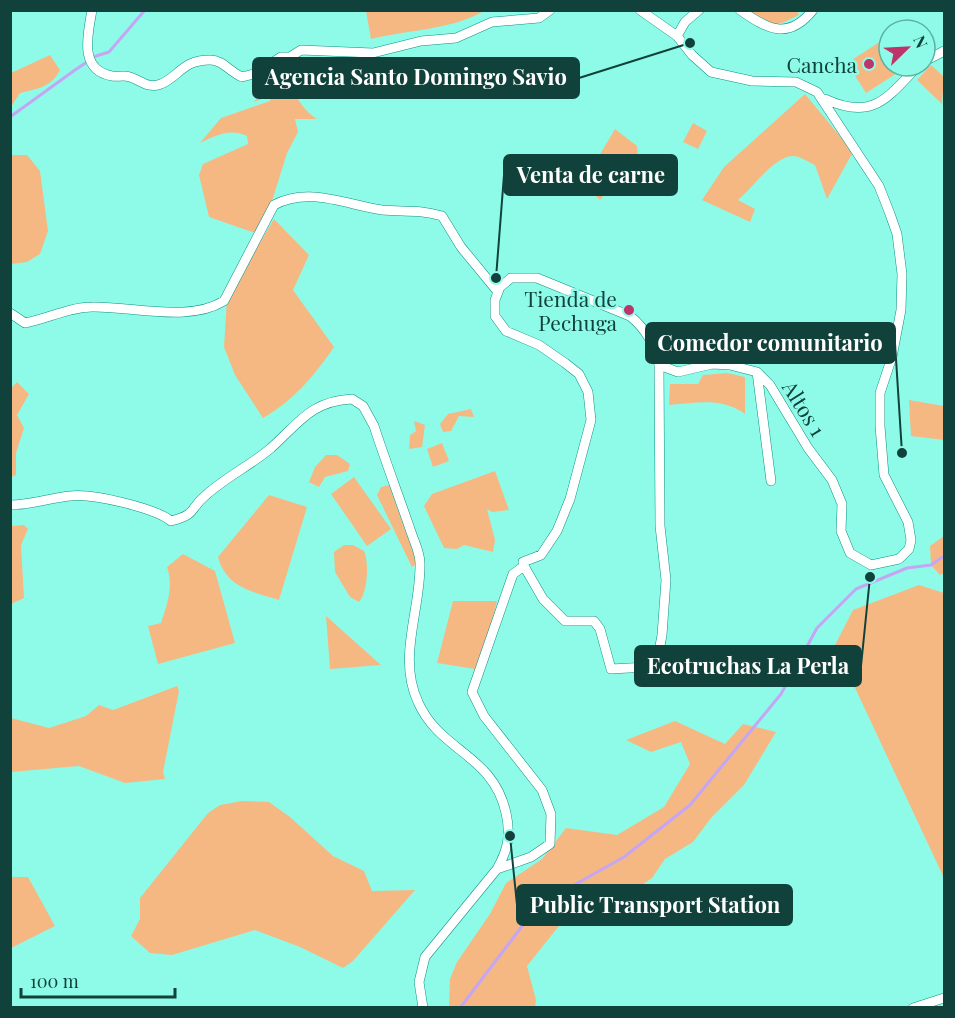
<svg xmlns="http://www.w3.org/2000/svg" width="955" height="1018" viewBox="0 0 955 1018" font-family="'Playfair Display',serif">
  <rect width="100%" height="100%" fill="#8efbe9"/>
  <path fill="#f5b883" d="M366,11V10L484,11C452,30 406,30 371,39Z
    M747,11H797L799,15C769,29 776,28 747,11Z
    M889,36V66H908L866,93L847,63Z
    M50,55L60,70C52,87 37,89 20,93L11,107V73Z
    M931,65L944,77L942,104L917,80Z
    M280,79C298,92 298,107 317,119H295L298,132L287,153L272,201L255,233L209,217L199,175L203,164L248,144L247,136C231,128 216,135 200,143L221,118L270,101L271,96L253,102Z
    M805,94L853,152L827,199L815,165C808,162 800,156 793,156C773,157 753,188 738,200L755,209L750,222L702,200L724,167Z
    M693,123L707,131L698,149L683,142Z
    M615,129L637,146L638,157L629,180L607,191L600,200L583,183Z
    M11,155H27L40,171L48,231L40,254L27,262L11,264Z
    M274,219L309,255L293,290L334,347C315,375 293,401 263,418L235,375L224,347L227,298Z
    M727,373L745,377V414C722,397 697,403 669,405L670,384H698L703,375Z
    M17,382L29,394L17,415L24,428L16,453V475L11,477V388Z
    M909,400L944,406V440L911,436Z
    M471,409L474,417L459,416L451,431L443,432L440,424L448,414Z
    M414,421L425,425L422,447L409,449L410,435L416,431Z
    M442,443L449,461L433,467L427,449Z
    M326,455H337L350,464L348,471L325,477L319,487L309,482L315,467Z
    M495,471L509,510L492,512L487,509L495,540L493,552L464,545L457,549L444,548L424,506L432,494Z
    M354,477L391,529L367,546L331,494Z
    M389,485L417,563L412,567L377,495L381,487Z
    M269,495L307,507L279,600C252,592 226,587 218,557Z
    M24,525L28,529L21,545L24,598L11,604V526Z
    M944,536V573L940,575L931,565L930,546Z
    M344,545H353L364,551C369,562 368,592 359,602L350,597L335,572L334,552Z
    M183,554L215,571L235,643L158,664L148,626L161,623C167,604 174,587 167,567Z
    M919,585L944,593V878L835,645L853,610Z
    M453,601H497L487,641L475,669L437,663Z
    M326,616L381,665L330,669Z
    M177,686L179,691L163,772L165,779L125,783L79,766L11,772V718L49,728L86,716L99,705L113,710Z
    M675,721L725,744L743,724L776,732L744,785L711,818L693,842L665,859L652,878L613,905L584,906L566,917L527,966L536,1000L535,1007L449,1008L450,979L457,962L490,914L506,883L542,859L566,828L617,835L664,807L690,764L681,742L651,752L626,740Z
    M242,801L269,802L290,817L333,856L364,871L372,891L415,890L353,961L343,968L300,947L255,930L172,955L150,953L131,936L140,919V898L208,813L220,805Z
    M11,877H28L55,926L11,948Z"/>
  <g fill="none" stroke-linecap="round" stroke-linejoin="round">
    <path stroke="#c4a6f4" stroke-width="3" d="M10,117L75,70L96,56L109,52L145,10
      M460,1008L526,921L558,894L624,857L690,805L781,694L817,628L856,589L907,568L931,565L944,556"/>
    <g stroke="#0c9283" stroke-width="10">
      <path id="street" d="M92,10C88,34 78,70 112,76C118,77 124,75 130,77C142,81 148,89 161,84C180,76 182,60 210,60C223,60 230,72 242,77L257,73L281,57H290L301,50L373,53L421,41L456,38L492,22L539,18L550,10
        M640,10L677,36
        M740,10C767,29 788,41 813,10
        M925,61L944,51
        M825,99C873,121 887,98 918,66
        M10,313L25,323C47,319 69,307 92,307C132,306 188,323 224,301L274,205C309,186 347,205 382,210C405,212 417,209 442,216L461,247L498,292
        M757,372L771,481
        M10,505C31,505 50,498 70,496C92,493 155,508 171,521C198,514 188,510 206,495C226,477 251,465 271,448C299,423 311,401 352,399L363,406L374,426C385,460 398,494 410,529C413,539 420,552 420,563C421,610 397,657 418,702C440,752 493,754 506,813C511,835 508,850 497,869L425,957L419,982L423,1008
        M524,566L543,599L565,621H594L600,629L611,669L647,667L657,662L662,635L666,580L660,526L659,365
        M497,869L531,857L550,844L551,814L542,790L484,716L472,692L513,574L524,566L523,562L541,555L557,531L570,499L591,420L588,392L579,374L565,363L539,345L506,331L495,316V300L500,287L511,278H537L630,316C645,328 656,346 659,365L678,372L712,364L730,365L757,372L770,385L808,448L832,480L842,504L841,531L850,553L871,565L899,559L909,549L911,540L908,522L884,475L880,426V393L892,357L901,310L902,274L897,234L890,214L879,186L817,92L796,82L752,81L711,72L692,55L677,36L685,22L699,10
        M913,1008L944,998"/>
    </g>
    <use href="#street" stroke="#fff" stroke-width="9"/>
  </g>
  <g fill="#be3369" stroke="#8efbe9" stroke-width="2">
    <circle cx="869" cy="64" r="6"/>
    <circle cx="629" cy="310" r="6"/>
  </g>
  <g text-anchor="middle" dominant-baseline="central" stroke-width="5" stroke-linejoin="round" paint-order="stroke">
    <g font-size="21" fill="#11413b" stroke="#8efbe9" text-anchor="end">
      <text x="857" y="64">Cancha</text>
      <text x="617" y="298">Tienda de<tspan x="617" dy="24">Pechuga</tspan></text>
    </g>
    <g font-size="21" fill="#11413b" stroke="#8efbe9">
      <text transform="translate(805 408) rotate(58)">Altos 1</text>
    </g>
  </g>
  <path fill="none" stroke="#11413b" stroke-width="2" d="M690 43L579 78M496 278L504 175M902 453L895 343M870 577L861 666M510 836L517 905"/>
  <g fill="#11413b" stroke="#8efbe9" stroke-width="2">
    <circle cx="690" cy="43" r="6"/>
    <circle cx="496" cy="278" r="6"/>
    <circle cx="902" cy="453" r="6"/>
    <circle cx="870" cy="577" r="6"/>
    <circle cx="510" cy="836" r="6"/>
  </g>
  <g fill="#11413b" stroke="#11413b" stroke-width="2">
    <rect x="253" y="58" width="326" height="40" rx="6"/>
    <rect x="504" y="155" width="173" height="40" rx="6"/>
    <rect x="646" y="323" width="249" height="40" rx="6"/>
    <rect x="635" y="646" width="226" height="40" rx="6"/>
    <rect x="517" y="885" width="275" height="40" rx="6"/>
  </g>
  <g font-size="22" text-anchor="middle" font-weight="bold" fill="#fff">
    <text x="416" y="85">Agencia Santo Domingo Savio</text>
    <text x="591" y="183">Venta de carne</text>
    <text x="770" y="351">Comedor comunitario</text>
    <text x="748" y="674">Ecotruchas La Perla</text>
    <text x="655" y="913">Public Transport Station</text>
  </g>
  <rect width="955" height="1018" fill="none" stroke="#11413b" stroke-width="24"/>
  <g transform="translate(907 48) rotate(66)"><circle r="28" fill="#8efbe9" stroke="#5cb1a3" stroke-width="1.5"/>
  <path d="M0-4.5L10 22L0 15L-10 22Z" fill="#be3369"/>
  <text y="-9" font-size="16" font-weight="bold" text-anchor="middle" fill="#11413b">N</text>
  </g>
  <path d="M21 988v9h154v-9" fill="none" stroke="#11413b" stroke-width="3"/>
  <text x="30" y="988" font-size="18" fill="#11413b" stroke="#8efbe9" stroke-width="4.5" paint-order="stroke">100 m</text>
</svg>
